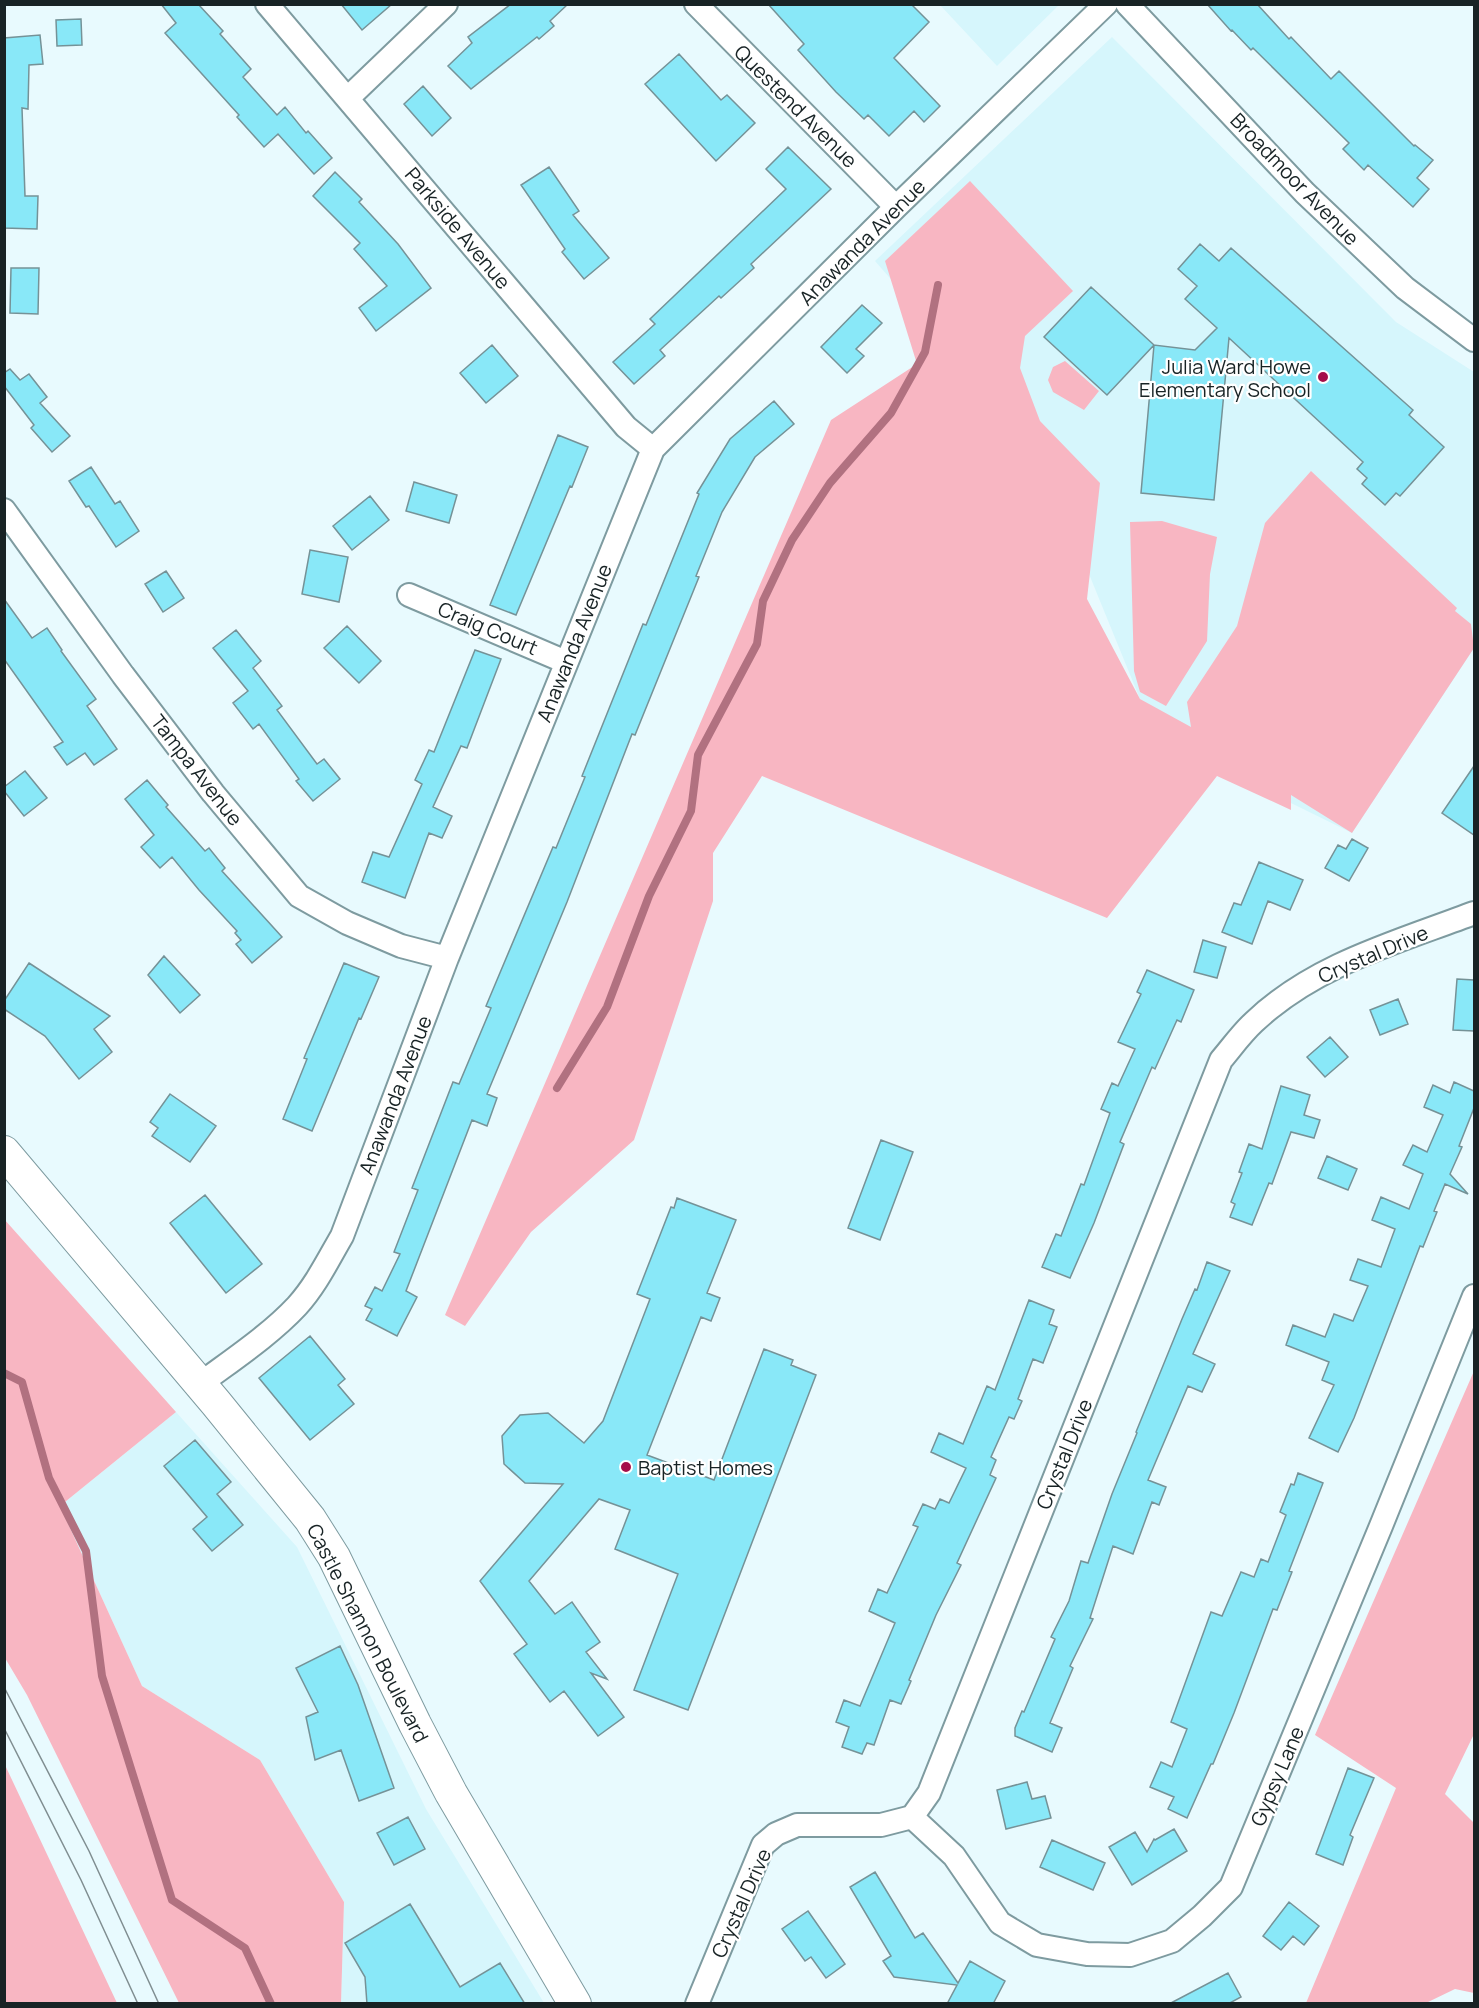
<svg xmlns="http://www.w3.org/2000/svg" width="1479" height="2008" viewBox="0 0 1479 2008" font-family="Manrope,sans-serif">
  <rect width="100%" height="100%" fill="#e8fafe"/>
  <path fill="#d6f6fc" d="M940,5H1059L997,66Z
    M1112,37L1396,322L1474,372V648L1352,833L1248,782L1140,699L1060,503L971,371L875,261Z
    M176,1412L297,1547L426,1809L544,2003H341L344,1902L260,1760L142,1686L60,1506Z"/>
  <path fill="#f8b6c2" d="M970,181L1073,291L1025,336L1020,368L1040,421L1100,483L1087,599L1140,699L1191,727L1187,702L1237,626L1265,523L1311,471L1457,608L1455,611L1471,624L1474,648L1352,833L1291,795V810L1217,776L1107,918L762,776L713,853V901L634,1140L531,1232L465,1326L445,1315L831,420L917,364L885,261Z
    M1065,361L1099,391L1084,410L1053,392L1048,380L1053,367Z
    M1162,521L1217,537L1210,574L1207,641L1166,706L1140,692L1134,671L1130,522Z
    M4,1219L176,1412L60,1506L142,1686L260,1760L344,1902L341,2003H179L27,1695L5,1658Z
    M1474,1371V1734L1445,1794L1474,1823V1993L1455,1989L1426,2003H1306L1396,1788L1315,1735Z
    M5,1765L117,2003H5Z"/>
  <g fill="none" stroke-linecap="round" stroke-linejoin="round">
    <path stroke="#b17180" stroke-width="8" d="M557,1088L607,1007L649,896L691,811L698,755L757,644L763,601L792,540L830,483L891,413L925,352L938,285
      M4,1373L22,1382L49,1478L86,1551L102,1676L172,1900L245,1948L271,2004"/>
  </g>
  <path fill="#89e8f8" stroke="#759297" stroke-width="1.5" d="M161,4H198L223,31L220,34L251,69L243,77L277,115L285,107L306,133L308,131L332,158L314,174L278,134L264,147L237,117L239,115L165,33L176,23Z
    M341,4H392L362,30Z
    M511,4H568L550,21L554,26L539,39L537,37L471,89L448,66L472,43L468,37Z
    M768,4H911L929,22L894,58L940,106L924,122L914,111L889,136L868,115L864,119L836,92L798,50L804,44Z
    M1207,4H1257L1289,39L1291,37L1331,79L1339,71L1414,146L1415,145L1433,160L1417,178L1429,189L1413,207L1368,165L1364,170L1343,149L1349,143L1253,48L1251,50L1232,30L1231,31Z
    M81,19L82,45L57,46L56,20Z
    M40,35L43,64L29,65L28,109L22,108L25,196H38L37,229L4,228V38Z
    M679,54L721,100L727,95L755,123L716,161L645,84Z
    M423,86L451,118L432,136L404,104Z
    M788,147L831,189L751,264L754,268L721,298L719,296L660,350L665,356L634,384L613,362L655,324L650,319L786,189L766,169Z
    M549,167L579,211L573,215L609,258L584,279L562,252L565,249L521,185Z
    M335,172L362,199L359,202L398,244L431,288L376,331L359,308L387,286L354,249L360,243L313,196Z
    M1200,244L1219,261L1231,248L1413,410L1409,415L1444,447L1400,496L1396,493L1385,505L1362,484L1367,478L1357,469L1363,462L1229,338L1214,500L1141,493L1154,345L1195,350L1217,328L1185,299L1197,286L1178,269Z
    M11,268H39L38,314L10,313Z
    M1091,287L1154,345L1107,395L1044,337Z
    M862,305L882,323L856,349L864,356L847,373L821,347Z
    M492,345L518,376L486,403L460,373Z
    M10,369L20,380L29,374L47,397L40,403L70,436L52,452L31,428L34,425L4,386V373Z
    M774,401L794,424L755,457L722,512L696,576L699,577L635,735L632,734L567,902L487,1094L497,1098L487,1126L472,1120L406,1291L417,1297L397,1336L366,1320L372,1309L365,1306L375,1287L382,1291L400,1254L394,1252L418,1190L412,1188L453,1082L459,1084L491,1008L486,1006L553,847L556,848L585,777L582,776L643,624L646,625L699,494L697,493L730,439Z
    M558,435L588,447L572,487L570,486L516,615L490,605Z
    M91,467L115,504L120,501L139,531L116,547L89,506L86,507L69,481Z
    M414,482L457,495L449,523L406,511Z
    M370,496L389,520L352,550L333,526Z
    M310,550L348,557L339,602L302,594Z
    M166,571L184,598L163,612L145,584Z
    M4,599L32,638L47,628L62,650L61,651L96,699L87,706L117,749L94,765L85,753L67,765L54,747L63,742L4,659Z
    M347,626L381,661L359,683L324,648Z
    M236,630L261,661L253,668L282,706L277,710L317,764L324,759L340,779L313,801L296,781L299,779L259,724L253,729L233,703L248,691L213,648Z
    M475,650L501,659L467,748L461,746L433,807L452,816L442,838L429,833L405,898L362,882L373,852L389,857L422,784L415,780L429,750L434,752Z
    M1474,766V835L1442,813Z
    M25,771L47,798L24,816L4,791V787Z
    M147,780L168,805L166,807L205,851L209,848L225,868L222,871L282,937L252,963L236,944L241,940L235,933L237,931L199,890L172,857L160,868L141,847L154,835L125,799Z
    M1352,839L1368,848L1349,881L1325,868L1338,845L1346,849Z
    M1259,862L1303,880L1290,910L1268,901L1252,944L1222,932L1234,903L1241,905Z
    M1203,940L1226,947L1217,978L1194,972Z
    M164,956L200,995L180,1013L148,975Z
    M29,963L110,1016L94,1029L112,1052L79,1079L45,1036L4,1009V1001Z
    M344,963L379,977L361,1019L359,1018L312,1131L283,1119L307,1059L304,1058Z
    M1147,970L1194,990L1181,1022L1177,1020L1155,1069L1152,1067L1120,1142L1124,1144L1094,1223L1070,1278L1042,1267L1056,1234L1061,1236L1081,1184L1084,1185L1110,1113L1101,1109L1112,1083L1118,1086L1135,1049L1118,1042L1141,994L1137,992Z
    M1457,979L1474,980V1031L1453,1030Z
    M1398,999L1408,1024L1380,1035L1370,1010Z
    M1330,1037L1348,1057L1325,1077L1307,1057Z
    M1454,1082L1474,1091V1108L1459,1146L1462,1147L1450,1174L1468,1194L1445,1184L1434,1211L1437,1212L1423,1247L1420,1246L1354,1418L1338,1452L1309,1438L1334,1385L1322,1380L1329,1362L1286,1345L1293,1325L1325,1337L1334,1314L1353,1321L1368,1286L1350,1280L1358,1259L1381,1267L1395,1229L1372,1220L1381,1197L1409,1209L1423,1174L1403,1165L1413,1145L1427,1152L1443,1115L1424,1107L1433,1085L1450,1093Z
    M1281,1086L1310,1095L1304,1115L1320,1120L1314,1138L1291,1132L1272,1184L1269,1183L1252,1225L1230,1217L1235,1204L1231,1202L1242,1173L1239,1172L1249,1144L1262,1149Z
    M170,1094L216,1126L190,1162L152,1136L158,1128L150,1122Z
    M881,1140L913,1152L880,1240L848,1228Z
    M1327,1156L1357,1169L1348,1190L1318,1178Z
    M205,1195L262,1264L226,1293L170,1223Z
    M677,1198L736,1220L707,1293L720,1298L711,1321L701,1317L647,1455L714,1480L764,1349L793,1360L791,1365L816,1375L688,1710L634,1690L678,1574L615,1549L630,1510L599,1499L529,1581L555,1614L572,1602L600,1642L586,1652L607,1679L591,1673L624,1717L598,1736L564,1691L550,1702L514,1654L527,1644L480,1581L563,1484L525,1483L504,1464L502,1436L520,1415L548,1413L584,1443L603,1421L650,1299L637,1294L671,1207L674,1208Z
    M1207,1262L1230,1271L1193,1354L1215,1364L1202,1392L1188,1386L1156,1461L1148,1480L1166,1487L1159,1505L1152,1502L1133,1554L1113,1546L1090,1618L1093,1619L1070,1666L1073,1668L1050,1723L1062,1728L1052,1752L1015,1736V1728L1022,1711L1024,1712L1055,1639L1051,1637L1069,1601L1081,1561L1088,1563L1112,1494L1137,1433L1136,1432L1182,1319L1195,1289L1197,1290Z
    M1029,1300L1054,1310L1049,1324L1057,1327L1043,1363L1033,1359L1018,1399L1022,1401L1014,1419L1009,1417L991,1457L996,1460L990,1475L996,1478L957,1563L961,1565L936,1615L909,1680L911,1681L901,1704L890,1700L874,1745L867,1743L862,1754L842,1747L849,1727L836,1722L844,1700L860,1706L895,1623L869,1611L878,1589L887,1593L918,1527L913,1525L923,1504L935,1509L940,1499L949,1503L966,1468L931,1452L939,1433L963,1444L987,1386L995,1390Z
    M310,1336L345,1379L338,1385L354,1404L310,1440L259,1378Z
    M195,1440L231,1482L217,1494L243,1525L212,1551L193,1529L207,1517L164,1466Z
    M1298,1473L1323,1483L1289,1571L1292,1572L1277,1610L1273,1609L1234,1713L1213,1764H1211L1187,1818L1168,1809L1174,1797L1150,1787L1161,1762L1172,1767L1187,1729L1171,1722L1211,1612L1222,1616L1241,1572L1254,1577L1261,1559L1268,1562L1286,1515L1280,1512L1291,1484L1294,1485Z
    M340,1646L358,1685L394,1788L359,1801L341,1750L315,1760L306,1717L318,1712L296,1668Z
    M1348,1768L1374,1778L1350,1835L1353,1837L1343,1865L1316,1854Z
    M1027,1782L1032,1799L1045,1796L1051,1818L1006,1829L997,1790Z
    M408,1817L425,1849L394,1865L377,1833Z
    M1174,1829L1187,1851L1132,1885L1109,1847L1135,1832L1147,1852L1154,1839L1155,1840Z
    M1052,1840L1105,1863L1093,1890L1040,1867Z
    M875,1872L915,1938L923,1933L958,1983L970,1961L1005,1981L993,2004H947L957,1985L894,1977L883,1961L891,1956L850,1887Z
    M1289,1902L1319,1926L1304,1945L1293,1936L1281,1950L1263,1936Z
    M410,1904L460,1987L500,1963L525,2004H367L365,1977L345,1943Z
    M808,1911L845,1964L826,1978L811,1957L805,1961L782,1929Z
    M1228,1973L1241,1997L1228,2004H1169Z"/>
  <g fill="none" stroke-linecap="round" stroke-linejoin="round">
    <g stroke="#7e9ba0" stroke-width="26">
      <path id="street" d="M267,4L626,427L653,449
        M696,4L896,207
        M1127,4L1305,193L1405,288L1474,340
        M348,98L446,4
        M4,510L123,675L213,793L299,896L347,923L401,946L447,958
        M409,595L566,662
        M200,1384C232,1360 270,1335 297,1306C316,1285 328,1260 342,1236L447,958L653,449L896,207L1106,4
        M912,1817L954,1856L1000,1923L1037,1945L1087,1954L1130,1955L1172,1941L1202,1916L1231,1887L1381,1526L1474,1296
        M697,2004L763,1845L776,1834L797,1825H881L912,1817L929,1793L1221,1060C1232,1047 1242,1033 1254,1022C1315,964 1398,942 1474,913"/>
    </g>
    <g stroke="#7e9ba0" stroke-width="34">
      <path id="secondary" d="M4,1152L216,1403L310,1519L334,1557L415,1724L451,1793L575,2004"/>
    </g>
    <use href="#street" stroke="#fff" stroke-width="22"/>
    <use href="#secondary" stroke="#fff" stroke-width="32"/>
    <path stroke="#808e91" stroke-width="1.5" d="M4,1687L89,1851L159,2004
      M4,1728L81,1880L138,2004"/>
  </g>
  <g fill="#a50e49" stroke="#fff" stroke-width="2">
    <circle cx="1323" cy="377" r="6"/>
    <circle cx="626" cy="1467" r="6"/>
  </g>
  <g text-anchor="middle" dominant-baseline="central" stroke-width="4.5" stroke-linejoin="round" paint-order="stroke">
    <g font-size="20" fill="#182325" stroke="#fff">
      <text transform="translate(796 106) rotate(45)">Questend Avenue</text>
      <text transform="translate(1295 179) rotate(46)">Broadmoor Avenue</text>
      <text transform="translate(458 228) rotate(50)">Parkside Avenue</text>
      <text transform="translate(862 242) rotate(-45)">Anawanda Avenue</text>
      <text transform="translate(488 628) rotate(23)">Craig Court</text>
      <text transform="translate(574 643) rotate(-68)">Anawanda Avenue</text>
      <text transform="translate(197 770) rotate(52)">Tampa Avenue</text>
      <text transform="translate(1373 954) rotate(-23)">Crystal Drive</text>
      <text transform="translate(395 1095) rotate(-69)">Anawanda Avenue</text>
      <text transform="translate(1064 1454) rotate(-68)">Crystal Drive</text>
      <text transform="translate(368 1633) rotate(63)">Castle Shannon Boulevard</text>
      <text transform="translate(1277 1776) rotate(-67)">Gypsy Lane</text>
      <text transform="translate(741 1903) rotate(-66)">Crystal Drive</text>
    </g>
    <g font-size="20" fill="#182325" stroke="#fff" text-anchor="end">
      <text x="1311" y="366">Julia Ward Howe<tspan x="1311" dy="23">Elementary School</tspan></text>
      <text x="638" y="1467" text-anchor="start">Baptist Homes</text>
    </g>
  </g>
  <rect width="1479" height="2008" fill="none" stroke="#182325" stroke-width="12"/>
</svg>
